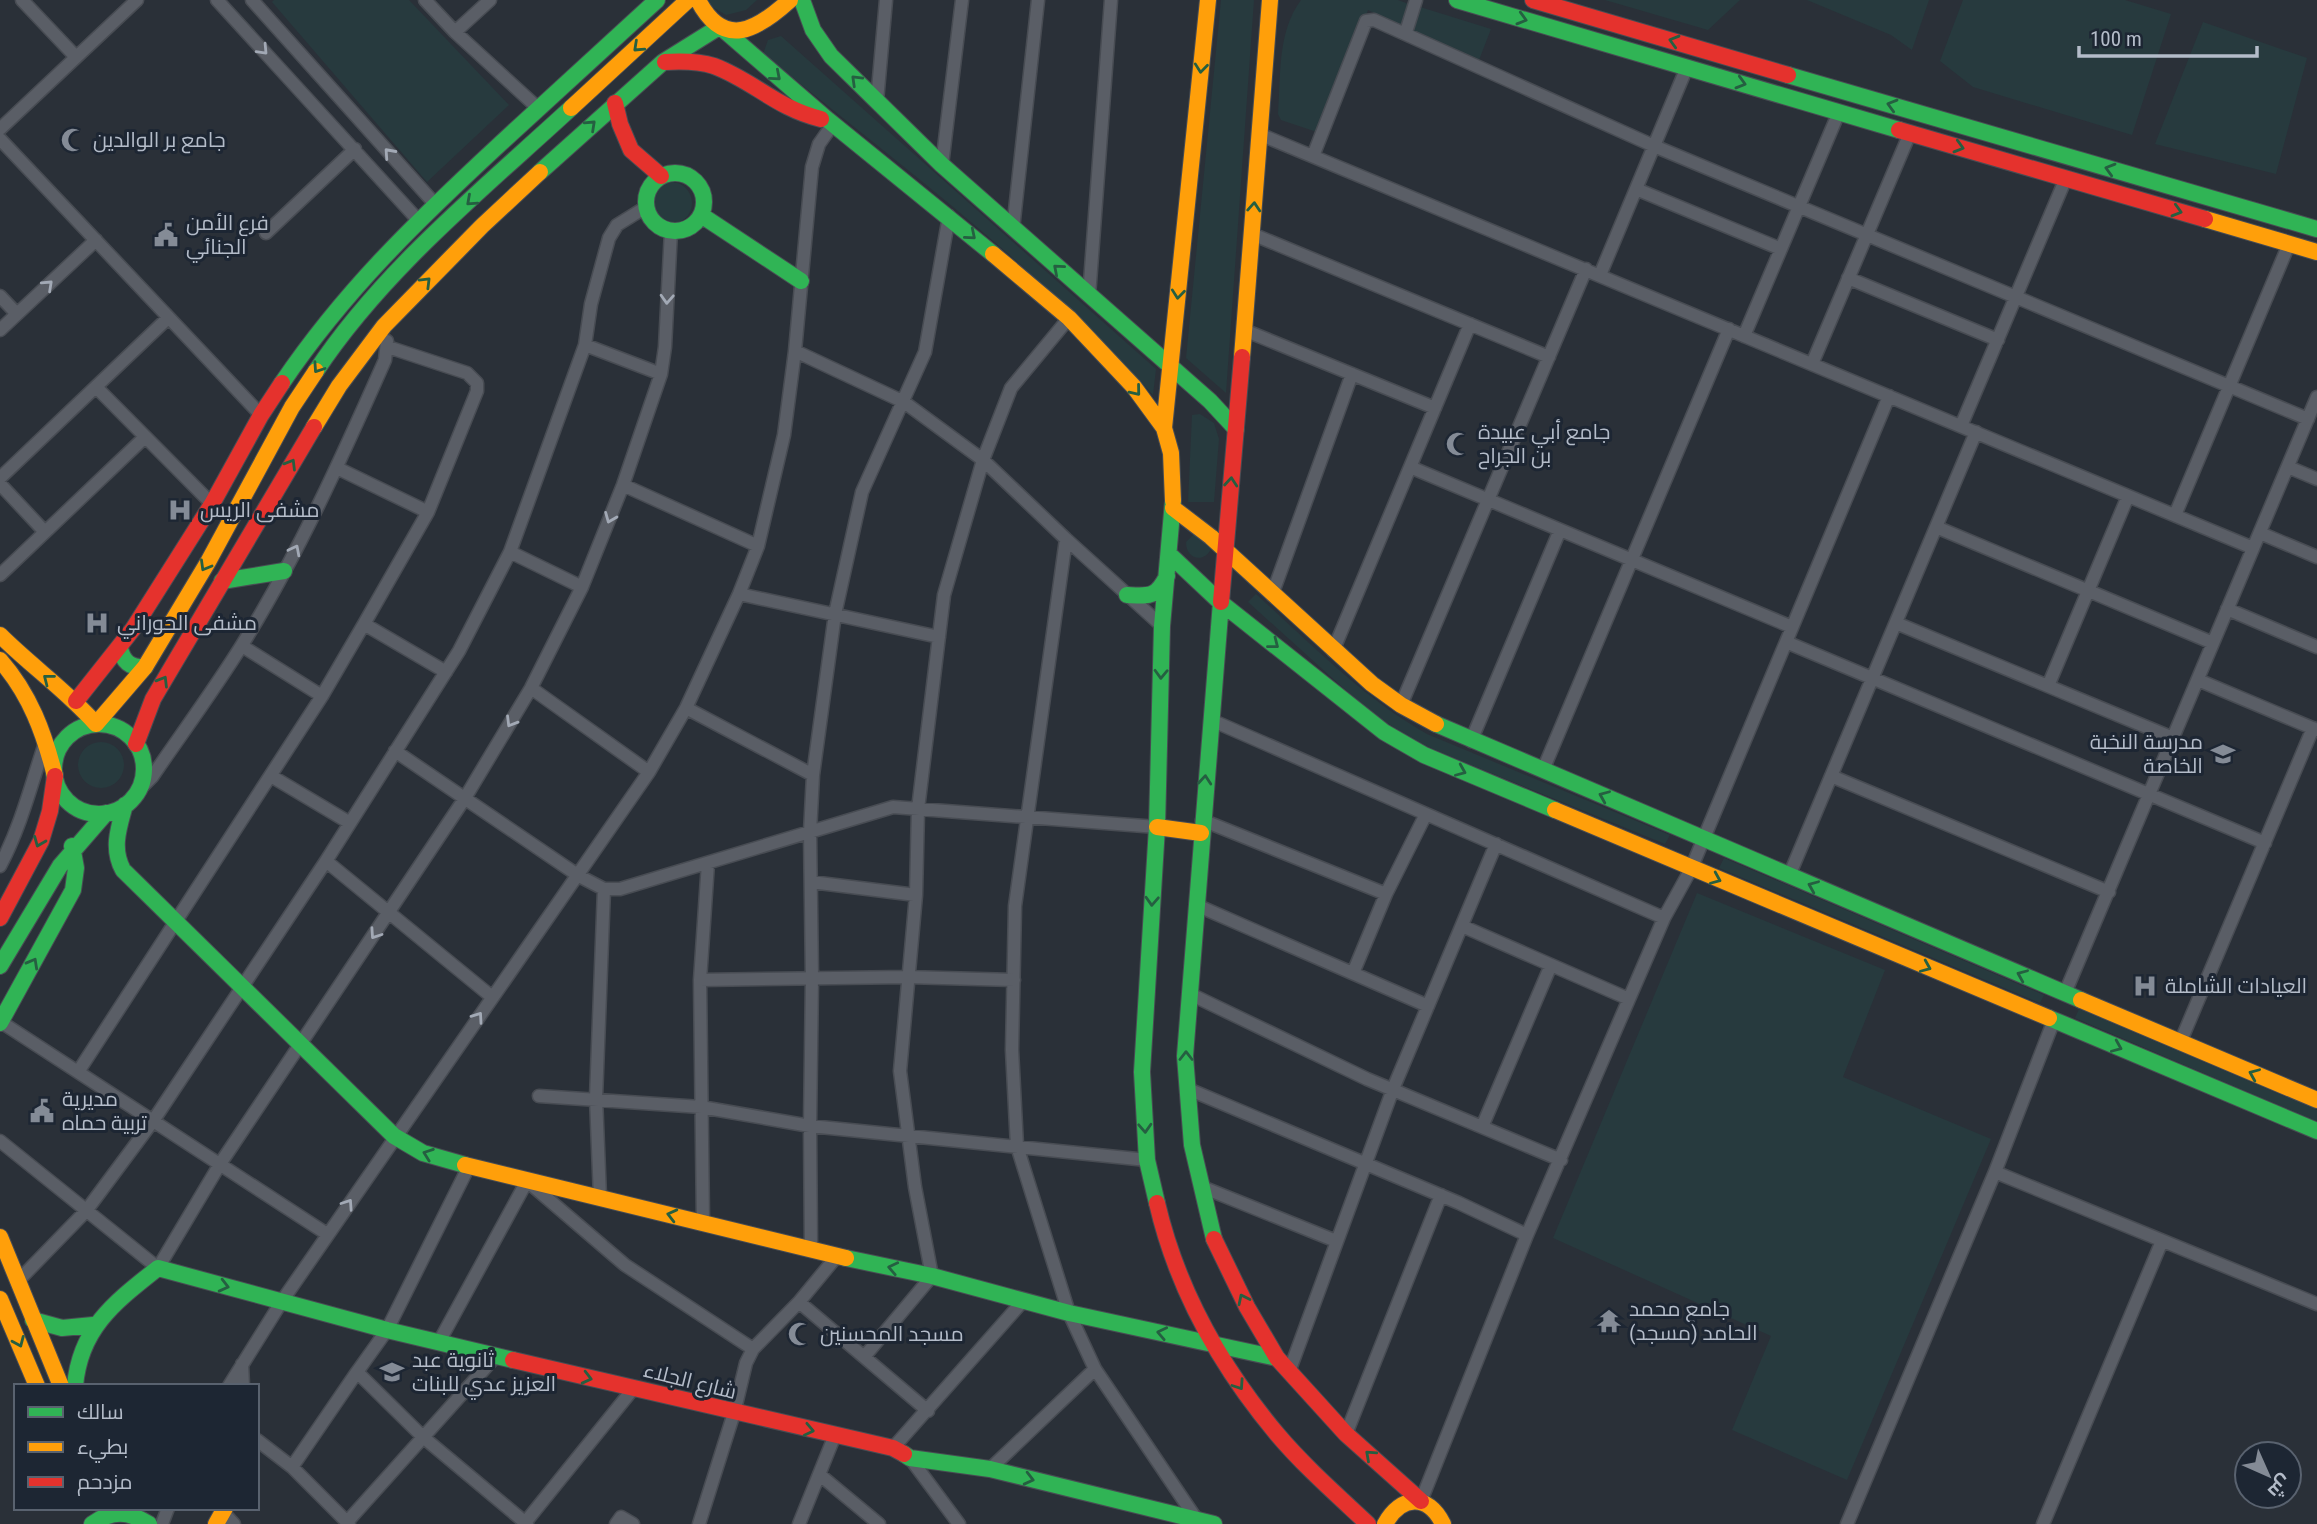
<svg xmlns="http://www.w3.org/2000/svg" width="2317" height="1524" viewBox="0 0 2317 1524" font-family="'Roboto Condensed',Cairo,sans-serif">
  <rect width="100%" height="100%" fill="#2a3038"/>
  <path fill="#273a3e" d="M274,0H409L509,105L427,182L272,2Z
    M708,0H757L746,10L726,15L711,6Z
    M1221,0H1254L1226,393L1186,358Z
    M1301,0H1398L1411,5L1404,27L1368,10L1320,133L1281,120L1278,114C1281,76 1277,32 1301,0Z
    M1605,0H1740L1708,30Z
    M1807,0H1929L1912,50L1891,35Z
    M1963,0H2125L2171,14L2132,135L1973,87L1940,61Z
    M1417,6L1491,29L1479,60L1410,30Z
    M2203,22L2307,58L2276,174L2155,144Z
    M781,36L1156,369L1153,395C1037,266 898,163 763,54L768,40Z
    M650 203a21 21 0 1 1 42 0a21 21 0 1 1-42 0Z
    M1200,414L1214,423L1219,439L1214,502H1188L1192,415Z
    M1195,533L1212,547C1205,564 1186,560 1186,542Z
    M1256,594C1311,644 1363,698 1427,734L1670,835L1665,844L1422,745L1372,714L1248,602Z
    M78 765a23 23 0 1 1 46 0a23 23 0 1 1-46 0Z
    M1724,858L2044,995L2040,1003L1719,868Z
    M1697,893L1885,970L1843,1077L1991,1139L1847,1480L1732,1430L1771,1336L1553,1238Z
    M2079,1009L2317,1110V1122L2075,1018Z"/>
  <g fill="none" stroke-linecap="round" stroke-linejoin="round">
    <g stroke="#484c53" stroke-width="15">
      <path id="street" d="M22,0L76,57
        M217,0L418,220
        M252,0L435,204
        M425,0L455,32L539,109
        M455,32L490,0
        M1406,32L1416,0
        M877,101L886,0
        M0,129L137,0
        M1259,134L2253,548
        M0,139L261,415
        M1313,156L1366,21L1374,20L1654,146L2308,419
        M942,165L962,0
        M1636,189L1781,249
        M1013,229L1038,0
        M266,233L355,149
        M1252,234L1549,357
        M1600,275L1687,67
        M1848,278L1998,340
        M0,296L17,314
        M1089,296L1111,0
        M0,330L96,240
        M1244,330L1435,408
        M1744,336L1839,112
        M585,345L661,374
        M795,351L904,402L983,460L1066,539L1162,626
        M1812,364L1910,133
        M96,387L212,504
        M1961,426L2066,178
        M1410,467L1792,627
        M2288,467L2317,479
        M337,468L428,512
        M0,478L168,318
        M0,484L45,532
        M623,485L758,546
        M2175,515L2289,244
        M1936,527L2213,643
        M2260,533L2317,557
        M1066,539L1015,906L1012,1050L1017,1146L1069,1313L1095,1369L1197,1520
        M510,552L582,587
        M0,575L145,437
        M739,594L939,637
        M1272,595L1352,374
        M2227,609L2317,647
        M1896,623L2173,738
        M364,624L446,672
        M1786,642L2265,843
        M242,646L322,696
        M1333,651L1470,324
        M2198,680L2317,730
        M2048,686L2128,496
        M531,688L649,772
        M1401,705L1586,269
        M686,708L813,775
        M1211,720L1664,918
        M1471,741L1560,530
        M395,751L579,876L604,889H620L893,807L1157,827
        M1543,770L1729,329
        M271,776L350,823
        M1831,776L2109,892
        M138,791L152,777C182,733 214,690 242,645C298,555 342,457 385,360L387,341
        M1202,820L1386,894
        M326,861L492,997
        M0,866C21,826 31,785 45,743
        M1789,876L1976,432
        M811,882L916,895
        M1196,905L1428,1006
        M1462,926L1629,999
        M1353,973L1386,894L1426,814
        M700,980L907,977L1014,980
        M2065,993L2317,397
        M1190,994L1367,1079L1561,1160
        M1,1022L327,1234
        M2180,1043L2313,728
        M78,1072L322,696L364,624L428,512L477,391V383L467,373L388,347
        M1188,1089L1459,1203L1527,1235
        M539,1096L701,1107L810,1126L1147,1160
        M1482,1127L1551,965
        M0,1141L158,1268L220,1164L465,798L531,688L582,587L623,485L661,374L665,347L671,231
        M469,1166L387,1330L357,1372L423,1437L527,1524
        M1995,1172L2317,1304
        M1202,1187L1336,1241
        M600,1197L596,1098L604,889
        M703,1222L700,980L708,863
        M811,1249L810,1126L812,978L810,832L813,775L835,614L862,492L925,352L949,216
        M18,1281L86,1211L153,1121L326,861L459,651L510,552L585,345L591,304L609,238L617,225L646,207
        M799,1302L928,1411
        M439,1342L527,1181L625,1265L753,1349
        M864,1357L932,1276L915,1187L900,1071L916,895L918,809L944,595L983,460L1011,388L1069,318
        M242,1364L243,1386
        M1289,1372L1393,1089L1496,844
        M229,1386L282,1301L649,772L686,708L739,594L758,546L784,435L795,351L812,167L819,144L833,124
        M1346,1434L1441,1195
        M257,1440L292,1467L349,1524
        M893,1448L1023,1301
        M910,1458L959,1524
        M292,1467L357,1372
        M990,1469L1095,1369
        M820,1475L879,1524
        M1421,1501L1527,1235L1664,918L1691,869L1889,396
        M223,1512L234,1524
        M347,1522L496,1356
        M162,1524L168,1508
        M524,1524L633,1389
        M616,1524L621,1517L633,1524
        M699,1524L734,1413L746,1363L753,1349L799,1302L837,1256
        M799,1524L835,1435
        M1847,1524L1995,1172L2054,1020
        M2043,1524L2162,1241"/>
    </g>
    <g stroke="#484c53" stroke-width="18">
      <path id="fast" d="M802,0L813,30L831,56L942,165L1210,401L1236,429
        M1457,0L1899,130
        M725,31L828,120L993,254
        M1788,75L2317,229
        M540,172L663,62L719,27
        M646 202a29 29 0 1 1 58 0a29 29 0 1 1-58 0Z
        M701,215L801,281
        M316,371C383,270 482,190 571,108
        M282,383C345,290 418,220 500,144C553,96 605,48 657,0
        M1169,554L1220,602L1384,732L1424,755L1555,810
        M222,581L284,571
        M1127,595C1149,596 1156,598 1167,576
        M120,648C123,662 131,668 145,667
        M1436,724L2081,1000
        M54 769a45 45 0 1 1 90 0a45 45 0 1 1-90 0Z
        M125,805C119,827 111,848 123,870L394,1136L423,1153L465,1165
        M0,966L60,866L106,813
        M2049,1018L2317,1131
        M0,1023L73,890L76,868L72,846
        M1157,1203L1147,1160L1142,1072L1157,827L1162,626L1173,501
        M1214,1239L1192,1145L1185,1056L1221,602
        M846,1258L932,1276L1069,1313L1277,1358
        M33,1320L62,1328L93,1325
        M75,1386C80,1328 115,1302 158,1268L387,1330L513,1360
        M904,1454L910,1458L990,1469L1214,1524
        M92,1524C112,1510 129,1511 149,1524"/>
    </g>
    <g stroke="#484c53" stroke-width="18">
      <path id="slow" d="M698,0C724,50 757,30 790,0
        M571,108L688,0
        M2205,219L2317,252
        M993,254L1069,318L1134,387L1164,428L1171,453L1173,501
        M1242,357L1270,0
        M314,427L339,386L384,326L482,226L540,172
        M1164,428L1208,0
        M1173,508L1211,537L1372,684L1401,705L1436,724
        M0,635C31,666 67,691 96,724
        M0,660C30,694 44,733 55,776
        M96,724L145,667L208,562L292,407L316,371
        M1555,810L2049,1018
        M1157,827L1201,833
        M2081,1000L2317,1100
        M465,1165L846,1258
        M0,1237L61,1386
        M0,1299L37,1386
        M216,1524L225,1508
        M1385,1524C1401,1495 1428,1493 1443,1524"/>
    </g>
    <g stroke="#484c53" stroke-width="18">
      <path id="jam" d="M1533,0L1788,75
        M665,62C682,61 698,61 714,66C754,81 776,108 821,119
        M615,103L620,124L631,150L661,176
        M1899,130L2205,219
        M1221,602L1242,357
        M76,701L133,629L212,504L261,415L282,383
        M136,744L153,699L314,427
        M0,918L41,841L50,811L55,776
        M1157,1203C1177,1289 1221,1367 1277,1434C1304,1466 1337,1495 1368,1524
        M1214,1239L1247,1307L1277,1358L1346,1434L1421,1501
        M513,1360L893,1448L904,1454"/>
    </g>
    <use href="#street" stroke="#5a5e66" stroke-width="12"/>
    <use href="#fast" stroke="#30b455" stroke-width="16"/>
    <use href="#slow" stroke="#ff9f0a" stroke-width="16"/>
    <use href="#jam" stroke="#e5322d" stroke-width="16"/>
  </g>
  <defs><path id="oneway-chevron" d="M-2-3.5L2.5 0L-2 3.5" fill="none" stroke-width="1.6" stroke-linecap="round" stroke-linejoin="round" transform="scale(1.75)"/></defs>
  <g stroke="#255f41">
    <use href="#oneway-chevron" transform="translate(1522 19) rotate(16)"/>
    <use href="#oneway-chevron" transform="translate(1674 41) rotate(-164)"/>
    <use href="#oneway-chevron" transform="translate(638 47) rotate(137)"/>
    <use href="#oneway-chevron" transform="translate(1201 68) rotate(96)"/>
    <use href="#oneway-chevron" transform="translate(776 76) rotate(41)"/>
    <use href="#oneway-chevron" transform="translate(856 80) rotate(-136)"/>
    <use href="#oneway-chevron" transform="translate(1741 83) rotate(16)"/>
    <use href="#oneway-chevron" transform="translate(1892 105) rotate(-164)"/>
    <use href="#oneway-chevron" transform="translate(591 125) rotate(-43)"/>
    <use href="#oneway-chevron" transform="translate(1959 147) rotate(16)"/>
    <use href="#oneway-chevron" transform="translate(2110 169) rotate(-164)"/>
    <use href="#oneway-chevron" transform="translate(471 201) rotate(138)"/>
    <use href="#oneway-chevron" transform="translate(1254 207) rotate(-86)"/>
    <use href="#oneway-chevron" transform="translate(2177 211) rotate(16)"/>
    <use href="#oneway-chevron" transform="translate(971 235) rotate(40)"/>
    <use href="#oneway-chevron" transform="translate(1058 269) rotate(-139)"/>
    <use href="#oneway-chevron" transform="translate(426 282) rotate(-45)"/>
    <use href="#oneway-chevron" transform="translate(1178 294) rotate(96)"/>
    <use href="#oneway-chevron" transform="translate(318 368) rotate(124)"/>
    <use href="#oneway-chevron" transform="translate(1136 391) rotate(51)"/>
    <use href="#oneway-chevron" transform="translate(291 464) rotate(-59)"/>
    <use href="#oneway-chevron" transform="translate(1231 482) rotate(-85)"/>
    <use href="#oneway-chevron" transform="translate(205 566) rotate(120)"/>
    <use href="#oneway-chevron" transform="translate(1274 644) rotate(38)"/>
    <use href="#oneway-chevron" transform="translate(1161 674) rotate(92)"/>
    <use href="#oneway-chevron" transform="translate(48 679) rotate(-142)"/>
    <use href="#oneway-chevron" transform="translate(163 681) rotate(-59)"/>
    <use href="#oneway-chevron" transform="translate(1461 771) rotate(23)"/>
    <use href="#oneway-chevron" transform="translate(1205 780) rotate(-85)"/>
    <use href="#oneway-chevron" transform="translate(1604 796) rotate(-157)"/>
    <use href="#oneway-chevron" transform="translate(39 842) rotate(112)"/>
    <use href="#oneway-chevron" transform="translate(1716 879) rotate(23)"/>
    <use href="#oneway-chevron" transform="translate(1813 886) rotate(-157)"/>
    <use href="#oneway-chevron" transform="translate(1152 901) rotate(93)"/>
    <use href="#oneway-chevron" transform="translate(33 963) rotate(-61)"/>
    <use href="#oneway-chevron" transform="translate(1926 967) rotate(23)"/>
    <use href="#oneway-chevron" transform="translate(2022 975) rotate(-157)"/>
    <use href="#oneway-chevron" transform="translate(2117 1047) rotate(23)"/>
    <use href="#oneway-chevron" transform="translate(1186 1056) rotate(-90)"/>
    <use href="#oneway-chevron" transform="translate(2254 1074) rotate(-157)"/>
    <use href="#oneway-chevron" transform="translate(1145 1128) rotate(87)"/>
    <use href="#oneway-chevron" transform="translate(428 1154) rotate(-160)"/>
    <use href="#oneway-chevron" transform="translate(672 1215) rotate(-166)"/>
    <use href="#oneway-chevron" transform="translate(893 1268) rotate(-168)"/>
    <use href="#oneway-chevron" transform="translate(224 1286) rotate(14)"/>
    <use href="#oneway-chevron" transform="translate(1243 1299) rotate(-116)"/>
    <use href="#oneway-chevron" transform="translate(1162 1333) rotate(-168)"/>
    <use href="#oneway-chevron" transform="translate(19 1342) rotate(67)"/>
    <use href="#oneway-chevron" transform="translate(587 1378) rotate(14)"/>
    <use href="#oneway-chevron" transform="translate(1239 1385) rotate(56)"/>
    <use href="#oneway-chevron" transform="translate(809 1430) rotate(12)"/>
    <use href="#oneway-chevron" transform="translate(1370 1455) rotate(-138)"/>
    <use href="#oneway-chevron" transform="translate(1029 1479) rotate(14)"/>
  </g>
  <g stroke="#a2a9b5">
    <use href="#oneway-chevron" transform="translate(263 50) rotate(47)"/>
    <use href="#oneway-chevron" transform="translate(389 153) rotate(-132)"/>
    <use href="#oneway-chevron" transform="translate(48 285) rotate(-43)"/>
    <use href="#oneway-chevron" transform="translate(667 299) rotate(93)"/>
    <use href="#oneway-chevron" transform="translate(610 518) rotate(112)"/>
    <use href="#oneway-chevron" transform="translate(295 550) rotate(-63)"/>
    <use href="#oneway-chevron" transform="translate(511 722) rotate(121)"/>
    <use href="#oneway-chevron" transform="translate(375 934) rotate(124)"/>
    <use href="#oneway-chevron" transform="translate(478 1017) rotate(-55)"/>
    <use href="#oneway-chevron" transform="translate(348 1204) rotate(-56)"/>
  </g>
  <defs>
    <g id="mosque-bare" transform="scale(1.89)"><path d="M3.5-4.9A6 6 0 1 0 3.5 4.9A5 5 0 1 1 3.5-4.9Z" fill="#848b96" stroke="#1d2633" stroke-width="2.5" paint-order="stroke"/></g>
    <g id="civic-bare" transform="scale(1.89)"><path d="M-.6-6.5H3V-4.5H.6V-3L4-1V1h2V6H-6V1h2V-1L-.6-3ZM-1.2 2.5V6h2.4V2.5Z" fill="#848b96" stroke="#1d2633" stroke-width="2.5" paint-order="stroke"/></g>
    <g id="hospital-bare" transform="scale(1.89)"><path d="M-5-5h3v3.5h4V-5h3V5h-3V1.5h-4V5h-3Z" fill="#848b96" stroke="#1d2633" stroke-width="2.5" paint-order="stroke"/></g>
    <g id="school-bare" transform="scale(1.89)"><path d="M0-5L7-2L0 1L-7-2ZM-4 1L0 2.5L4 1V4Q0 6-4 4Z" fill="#848b96" stroke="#1d2633" stroke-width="2.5" paint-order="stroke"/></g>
    <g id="temple-bare" transform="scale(1.89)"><path d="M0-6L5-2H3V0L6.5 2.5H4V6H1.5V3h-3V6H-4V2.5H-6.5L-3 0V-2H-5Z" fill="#848b96" stroke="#1d2633" stroke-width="2.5" paint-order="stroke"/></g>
  </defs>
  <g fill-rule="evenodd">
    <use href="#mosque-bare" x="73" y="140"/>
    <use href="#civic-bare" x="166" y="235"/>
    <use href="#mosque-bare" x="1458" y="444"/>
    <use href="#hospital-bare" x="180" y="510"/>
    <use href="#hospital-bare" x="97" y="623"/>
    <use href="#school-bare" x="2223" y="754"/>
    <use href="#hospital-bare" x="2145" y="986"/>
    <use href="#civic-bare" x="42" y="1111"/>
    <use href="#temple-bare" x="1609" y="1321"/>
    <use href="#mosque-bare" x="800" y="1334"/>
    <use href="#school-bare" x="392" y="1372"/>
  </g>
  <g text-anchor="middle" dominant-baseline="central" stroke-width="6" stroke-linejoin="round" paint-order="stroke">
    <g font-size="21" fill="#b4bcc9" stroke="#1d2633" text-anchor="start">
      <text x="93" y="140">جامع بر الوالدين</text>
      <text x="186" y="223">فرع الأمن<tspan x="186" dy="24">الجنائي</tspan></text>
      <text x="1478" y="432">جامع أبي عبيدة<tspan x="1478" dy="24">بن الجراح</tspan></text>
      <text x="200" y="510">مشفى الريس</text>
      <text x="117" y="623">مشفى الحوراني</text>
      <text x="2203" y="742" text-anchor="end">مدرسة النخبة<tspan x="2203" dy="24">الخاصة</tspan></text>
      <text x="2165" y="986">العيادات الشاملة</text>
      <text x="62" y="1099">مديرية<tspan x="62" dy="24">تربية حماه</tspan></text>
      <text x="1629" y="1309">جامع محمد<tspan x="1629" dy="24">الحامد (مسجد)</tspan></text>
      <text x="820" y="1334">مسجد المحسنين</text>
      <text x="412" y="1360">ثانوية عبد<tspan x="412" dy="24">العزيز عدي للبنات</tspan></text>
    </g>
    <g font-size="21" fill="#b4bcc9" stroke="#1d2633">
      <text transform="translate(690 1381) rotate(14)">شارع الجلاء</text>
    </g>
  </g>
  <rect x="14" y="1384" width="245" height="126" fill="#1d2633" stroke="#59626f" stroke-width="2"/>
  <rect x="28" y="1407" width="35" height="10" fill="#30b455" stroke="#59626f" stroke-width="2"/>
  <text x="77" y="1419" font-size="21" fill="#b4bcc9">سالك</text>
  <rect x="28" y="1442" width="35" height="10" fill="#ff9f0a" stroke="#59626f" stroke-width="2"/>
  <text x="77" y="1454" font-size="21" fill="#b4bcc9">بطيء</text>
  <rect x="28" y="1477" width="35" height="10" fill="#e5322d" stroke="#59626f" stroke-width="2"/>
  <text x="77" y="1489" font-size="21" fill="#b4bcc9">مزدحم</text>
  <g transform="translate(2268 1475) rotate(135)"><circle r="33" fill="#1d2633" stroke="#59626f" stroke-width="2"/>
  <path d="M0-5L12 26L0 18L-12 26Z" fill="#848b96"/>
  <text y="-10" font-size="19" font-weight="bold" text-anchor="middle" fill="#b4bcc9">ش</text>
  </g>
  <path d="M2079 46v10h178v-10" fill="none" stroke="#b4bcc9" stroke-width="3.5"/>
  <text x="2090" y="46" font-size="21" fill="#b4bcc9" stroke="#1d2633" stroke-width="5" paint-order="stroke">100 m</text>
</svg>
